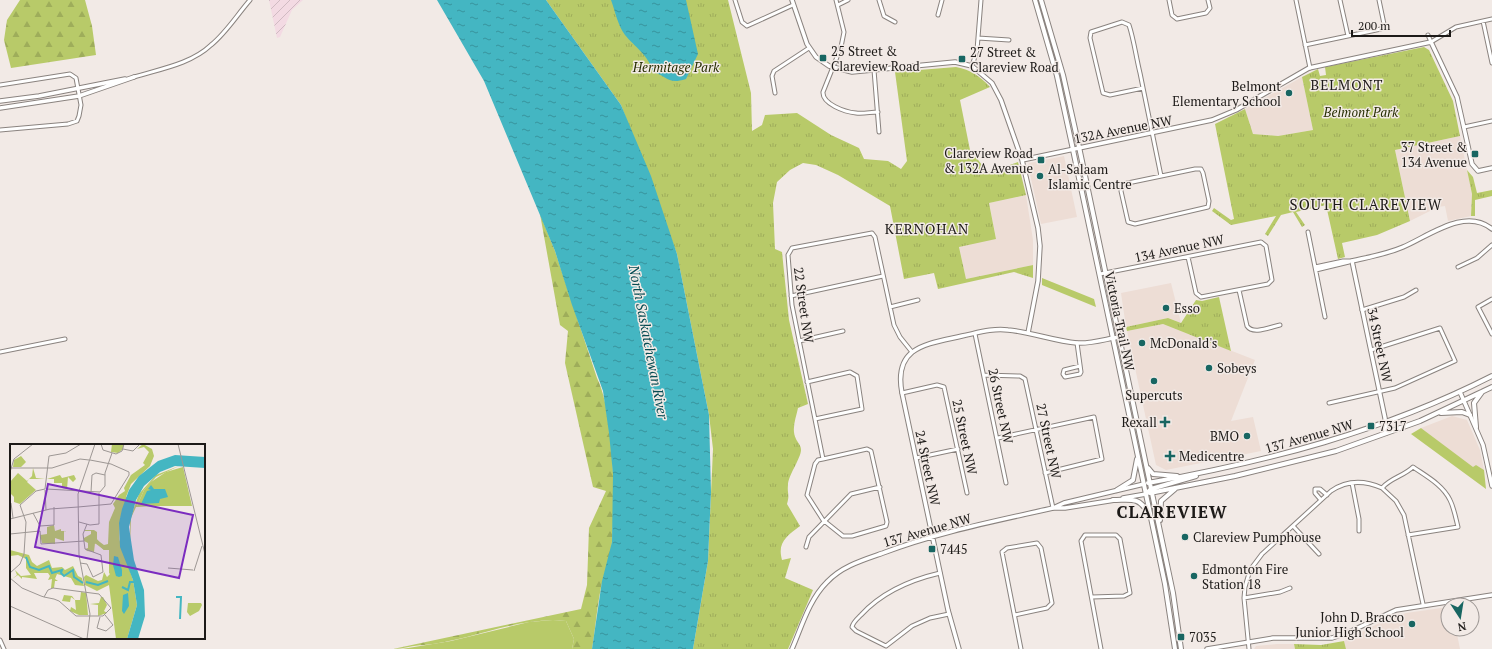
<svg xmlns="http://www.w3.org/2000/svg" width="1492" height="649" viewBox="0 0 1492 649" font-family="'PT Serif',serif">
  <defs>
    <pattern id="industrial-furrows" width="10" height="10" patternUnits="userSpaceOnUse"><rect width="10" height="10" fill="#f3dae3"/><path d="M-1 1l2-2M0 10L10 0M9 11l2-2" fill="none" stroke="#d0bac2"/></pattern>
    <pattern id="forest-firs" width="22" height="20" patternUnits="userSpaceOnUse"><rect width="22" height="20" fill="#b8ca69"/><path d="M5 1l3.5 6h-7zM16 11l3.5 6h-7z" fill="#9ead5a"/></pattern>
    <pattern id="park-tufts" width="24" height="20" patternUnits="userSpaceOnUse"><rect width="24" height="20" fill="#b8ca69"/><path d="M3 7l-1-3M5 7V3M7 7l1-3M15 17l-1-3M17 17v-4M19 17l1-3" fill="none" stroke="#9ead5a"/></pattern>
    <pattern id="water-ripples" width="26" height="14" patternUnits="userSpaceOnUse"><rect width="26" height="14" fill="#44b6c2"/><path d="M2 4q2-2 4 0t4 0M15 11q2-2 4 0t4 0" fill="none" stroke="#38939d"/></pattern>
  </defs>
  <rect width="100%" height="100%" fill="#f2eae6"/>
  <path fill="#edddd5" d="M1302,77L1313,130L1278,136L1253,134L1245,109Z
    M1460,136L1472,194L1471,216L1448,221L1445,206L1438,207L1410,221L1395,150Z
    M1064,156L1077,217L1041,224L1028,165L1029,163Z
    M1026,195L1033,240V265L966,279L959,246L996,238L989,203Z
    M1171,283L1181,323L1168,318L1126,327L1121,293Z
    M1163,324L1255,360L1231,421L1253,417L1261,451L1166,470L1156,465L1127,331Z
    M1452,416L1467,420L1480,450L1484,470L1476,465L1473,468L1421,428Z
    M1448,607V629H1456L1460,649H1346L1344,641L1385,620L1406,613Z
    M1277,644H1294L1295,649H1254L1256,646Z"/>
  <path fill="url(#industrial-furrows)" d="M269,0H303L292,10L280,37L277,38Z"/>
  <path fill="#b8ca69" d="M1042,278L1094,299L1096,307L1042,285Z
    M1421,428L1473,467L1476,465L1484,470L1486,489L1411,434Z
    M553,620L566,621L574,639L572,649H402L451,641L529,622Z"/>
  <path fill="url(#forest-firs)" d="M20,0H85L92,26L96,55L11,68L4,40L7,20Z
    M540,214L555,251L597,378C615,416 615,498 612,541C612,554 606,567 603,579C597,602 596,626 592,649H572L574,639L566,621C517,616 471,641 424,645C413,645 404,649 393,649L581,609L587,585L589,528L606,491L593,487L565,363L568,331L560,325Z"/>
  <path fill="url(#park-tufts)" d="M546,0H728L751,93L752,131L762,125L765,115L797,113L831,135L859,148L864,159L888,161L901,169L907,161L895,72L956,67C971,70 980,76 990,87L960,100L970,150L987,171L991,172L1018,162L1026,195L989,203L996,239L959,247L966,279L1033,265V278L1014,272L938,289L934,273L904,279L890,206L838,175L816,165L803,163L790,170L777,182L773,203L775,249L782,252L789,320L808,404L798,408C796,418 791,429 796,439C798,443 801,445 801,450C801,458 788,476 788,485C787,494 790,494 787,504L800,526C787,536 777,542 782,560L791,558L785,578L813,590L788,649H693L708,561L713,449L709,415L677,254L621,105Z
    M1424,47L1429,50L1453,101L1460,136L1395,150L1410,221L1377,235L1342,243L1345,257L1338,259L1326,205L1296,212L1305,225L1302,227L1293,212L1281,215L1268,236L1265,234L1276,216L1231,225L1212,211L1214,208L1231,220L1234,219L1215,124L1245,109L1253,134L1278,136L1313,130L1302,77L1318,69L1320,76L1326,75L1325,67Z
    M1467,170L1473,177L1477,193L1492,190V196L1475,200V216H1471L1472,194Z
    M1219,297L1231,351L1163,324L1127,331L1126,327L1168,318L1181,323L1196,300L1202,301Z
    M1344,641L1346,649H1295L1294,644L1321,645Z"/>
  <path fill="url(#water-ripples)" d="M437,0H546L621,105L651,176L677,254L709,415L711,492L708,561L693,649H592L602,581L612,542L613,474L609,433L603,391L572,305L555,251L484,81Z
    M611,0H686L698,54L686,79C667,85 668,76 653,72C650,57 634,46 625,35C618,26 615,11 611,0Z"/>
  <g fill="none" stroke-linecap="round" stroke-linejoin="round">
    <g stroke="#8a837f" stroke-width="5">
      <path id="minor" d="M735,0L742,22L747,26L793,5
        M836,0L844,32L841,47L823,92C822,104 845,112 856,113C863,114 871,112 878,112
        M879,0L884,16L895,22
        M1169,0L1172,15L1177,19L1206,13L1210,8L1208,0
        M1296,0L1310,68
        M1340,0L1348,36
        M838,5L848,0
        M938,15L942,0
        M1483,21L1492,63
        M1428,35L1431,42L1456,27L1492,19
        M978,38L1009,40
        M1305,45L1381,29L1384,24L1379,0
        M972,66L977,50L981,0
        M874,70L879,132
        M134,77C160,69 191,64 211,45C226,33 237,15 250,0
        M0,85L70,74L76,78L81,105L79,116L77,121L68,124L0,130
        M1143,88L1110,95L1103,93L1090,38L1091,32L1122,22L1129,25C1134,40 1136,57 1140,73C1147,107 1154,142 1161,176
        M775,93L772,76L774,71L809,48
        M1464,127L1492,121
        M1195,169H1201L1203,173L1209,201L1208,207L1135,224L1128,222L1121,191L1123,184Z
        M1308,232L1325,317
        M1315,267L1343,261H1352
        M1458,267L1477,258L1492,245
        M1316,270L1349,262
        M1100,274L1261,242L1266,246L1272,280L1268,284L1201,297L1196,293L1188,257
        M1239,290L1247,326C1253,335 1270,327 1280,325
        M791,296L883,276
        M1492,299L1478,307L1492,334
        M890,307L918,300
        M1362,310L1404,297L1416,290
        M975,334L1006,483
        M799,341L843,331
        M1077,343L1081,372L1080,374L1065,377L1063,374L1064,370L1080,366
        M0,352L65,339
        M984,375L1020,376L1025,379L1053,508
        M807,382L850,372L857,376L862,409L815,419
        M902,393L937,385L944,387L967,493
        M1329,403L1395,388L1455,361L1440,328L1371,350
        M998,438L1094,417L1102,459L1045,473
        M916,458L958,449
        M823,459L867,449L871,451L887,522L886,526L852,536H843L823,520L807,495L815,464L818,460L823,459L792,305L788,255L792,248L872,233L875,237L894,325L900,337L912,352
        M1352,483L1359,519V531
        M1382,488L1396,501L1404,515L1423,604
        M1321,500L1315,493V489H1320L1327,495
        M1293,526L1319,554
        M806,547L809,537L851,494L880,487
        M940,573C910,580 882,592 861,615C857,619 853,622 852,627L856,631L886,646L912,626L930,618L949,614
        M1092,597L1124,596L1130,593L1120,539L1116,535H1085L1081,541L1101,649
        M1244,598L1280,592L1290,588
        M1015,615L1047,608L1052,603L1041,548L1037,543L1007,548L1002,552L1021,649
        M0,640L4,649
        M1249,649L1244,598L1245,587L1250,570L1262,554L1331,491C1347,480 1364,480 1382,488C1390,478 1404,476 1413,467C1426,476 1443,485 1450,500C1454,508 1456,519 1458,527L1408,535"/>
    </g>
    <g stroke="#8a837f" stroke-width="5.5">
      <path id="tertiary" d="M792,0L807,44L816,57L829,66L852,72L955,62L972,66L992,83L1001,100L1022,160L1038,228L1040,246L1038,281L1028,333
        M0,101L39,96L125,79
        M0,108L79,96L134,77
        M1022,160L1212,120L1236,110L1309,68L1431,42L1457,97L1472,164L1478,171L1492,168
        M1460,392L1483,445L1492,486
        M1386,433L1385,418L1352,261C1369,257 1387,254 1403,247C1429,236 1465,207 1492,229
        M1123,498L1146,494
        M1054,508H1065L1115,500
        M792,649C802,626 809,600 827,582C842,566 863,560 883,553C938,532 996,521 1053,508L1064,503L1144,484
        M959,649L948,610L902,393C893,346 927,344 962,336C977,333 992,328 1008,330C1031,332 1054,341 1077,343C1091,344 1106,339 1119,337
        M1207,649L1273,638H1332L1347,633L1396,610L1492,595"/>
    </g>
    <g stroke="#8a837f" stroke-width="6">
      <path id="secondary" d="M1035,0L1057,76L1072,145L1165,584L1175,649
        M1041,0L1063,75L1079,147L1173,593L1181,649
        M1441,413L1462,412L1470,415
        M1476,427L1474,403L1482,392
        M1148,468L1153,474L1177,476
        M1148,483C1269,461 1382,432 1492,376
        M1117,490L1133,480L1137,459
        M1150,493L1235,476L1336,451L1420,421L1492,387
        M1146,494L1151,489L1196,476
        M1113,500C1130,500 1139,496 1148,513
        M1160,520L1161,501L1175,489"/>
    </g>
    <use href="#minor" stroke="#fff" stroke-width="3"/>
    <use href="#tertiary" stroke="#fff" stroke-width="3.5"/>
    <use href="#secondary" stroke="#fff" stroke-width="4"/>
  </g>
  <g fill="#186662" stroke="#f2eae6" stroke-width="1.5">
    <rect x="819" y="54" width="8" height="8" rx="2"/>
    <rect x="958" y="55" width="8" height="8" rx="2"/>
    <circle cx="1289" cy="93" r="4"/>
    <rect x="1471" y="150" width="8" height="8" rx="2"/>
    <rect x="1037" y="156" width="8" height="8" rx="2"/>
    <circle cx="1040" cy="176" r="4"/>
    <circle cx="1166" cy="308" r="4"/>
    <circle cx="1142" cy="343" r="4"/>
    <circle cx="1209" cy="368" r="4"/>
    <circle cx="1154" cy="381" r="4"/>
    <path d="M1163 416h4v4h4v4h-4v4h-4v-4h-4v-4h4z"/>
    <rect x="1367" y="422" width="8" height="8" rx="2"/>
    <circle cx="1247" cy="436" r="4"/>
    <path d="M1168 450h4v4h4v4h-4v4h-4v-4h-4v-4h4z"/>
    <circle cx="1185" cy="537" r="4"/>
    <rect x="928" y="545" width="8" height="8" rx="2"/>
    <circle cx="1194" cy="576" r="4"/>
    <circle cx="1412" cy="624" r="4"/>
    <rect x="1177" y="633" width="8" height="8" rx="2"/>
  </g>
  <g text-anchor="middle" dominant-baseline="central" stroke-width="3" stroke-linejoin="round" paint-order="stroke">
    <g font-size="13" fill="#1d1a18" stroke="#f2eae6" text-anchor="start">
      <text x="831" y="51">25 Street &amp;<tspan x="831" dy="15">Clareview Road</tspan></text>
      <text x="970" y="52">27 Street &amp;<tspan x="970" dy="15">Clareview Road</tspan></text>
      <text x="1281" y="86" text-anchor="end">Belmont<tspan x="1281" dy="15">Elementary School</tspan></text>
      <text x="1467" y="147" text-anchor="end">37 Street &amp;<tspan x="1467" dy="15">134 Avenue</tspan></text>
      <text x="1033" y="153" text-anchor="end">Clareview Road<tspan x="1033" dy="15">&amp; 132A Avenue</tspan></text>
      <text x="1048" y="169">Al-Salaam<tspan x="1048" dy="15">Islamic Centre</tspan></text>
      <text x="1174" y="308">Esso</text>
      <text x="1150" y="343">McDonald's</text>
      <text x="1217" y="368">Sobeys</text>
      <text x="1154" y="395" text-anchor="middle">Supercuts</text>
      <text x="1157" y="422" text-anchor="end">Rexall</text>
      <text x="1379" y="426">7317</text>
      <text x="1239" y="436" text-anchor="end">BMO</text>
      <text x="1179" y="456">Medicentre</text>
      <text x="1193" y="537">Clareview Pumphouse</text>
      <text x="940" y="549">7445</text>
      <text x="1202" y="569">Edmonton Fire<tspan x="1202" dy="15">Station 18</tspan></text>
      <text x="1404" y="617" text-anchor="end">John D. Bracco<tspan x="1404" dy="15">Junior High School</tspan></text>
      <text x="1189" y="637">7035</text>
    </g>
    <g font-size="13" font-style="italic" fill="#272e03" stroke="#f2eae6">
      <text x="676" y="67">Hermitage Park</text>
      <text x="1361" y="112">Belmont Park</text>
    </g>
    <g font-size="13" fill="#1d1a18" stroke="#f2eae6">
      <text transform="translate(1123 129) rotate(-11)">132A Avenue NW</text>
      <text transform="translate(1179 248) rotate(-12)">134 Avenue NW</text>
      <text transform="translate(804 305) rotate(82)">22 Street NW</text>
      <text transform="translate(1120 321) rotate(78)">Victoria Trail NW</text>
      <text transform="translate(1380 345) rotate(78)">34 Street NW</text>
      <text transform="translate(1001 406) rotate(78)">26 Street NW</text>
      <text transform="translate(1309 436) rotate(-16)">137 Avenue NW</text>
      <text transform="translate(965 437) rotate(78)">25 Street NW</text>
      <text transform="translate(1049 441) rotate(78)">27 Street NW</text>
      <text transform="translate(928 468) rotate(78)">24 Street NW</text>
      <text transform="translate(927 530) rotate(-16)">137 Avenue NW</text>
    </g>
    <g font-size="14" letter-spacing="1" fill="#1d1a18" stroke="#f2eae6">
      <text x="1347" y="84">BELMONT</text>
      <text x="927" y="228">KERNOHAN</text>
    </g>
    <g font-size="14" font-style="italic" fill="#064c53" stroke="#f2eae6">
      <text transform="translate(649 342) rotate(79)">North Saskatchewan River</text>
    </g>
    <g font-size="15" letter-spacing="1" fill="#1d1a18" stroke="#f2eae6">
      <text x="1366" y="204">SOUTH CLAREVIEW</text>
    </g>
    <g font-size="17" font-weight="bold" letter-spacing="1" fill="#1d1a18" stroke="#f2eae6">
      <text x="1172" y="511">CLAREVIEW</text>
    </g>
  </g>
  <g transform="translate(10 444)">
    <rect width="195" height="195" fill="#f2eae6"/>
    <path d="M173,23L182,62H127L134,46L141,38L156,28Z" fill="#b8ca69"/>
    <path d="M133,0L142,5L144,12L140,22L121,40L111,66L109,82L110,109L118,127L113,123L107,104V81L112,59L105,79L106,107L102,112L105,131L102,132L99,129V106H94L89,101L78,97L79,94H86L94,103L100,100V79L107,63L103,60L110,58L109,51L115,47L114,44L121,31L135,21L133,19L139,8L134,3L127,5ZM169,22L146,33L134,46L127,62L145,63H126L121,74V102L120,75L129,50L146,31ZM178,159H191L192,161L189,167L180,172L177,168Z" fill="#b8ca69"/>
    <path d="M102,0H114L113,5L108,9L101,8ZM11,12L16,18L11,23H3L4,16ZM23,24L26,34L35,35H19L17,38L26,46L10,60L4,58V53L0,49V38L8,29L17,37L22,32ZM50,31L52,34L64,31L66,35L63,38L58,33L57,45L52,44V39H44V35H37ZM109,51L117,53L110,76L109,95L123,136L127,161L117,195H106L99,141L87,147L75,141L74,133L76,131L88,137L92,136L94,128L97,133L100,130L99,106H94L85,99L84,108L77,107L75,105L78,104V99L74,97V94L81,90V87H75V86H84L87,88V96L94,101L98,100L99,78L105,64L103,60ZM44,81L45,87L51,85V87H55L56,88L54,87V97L45,94V100L32,99L30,91L37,90V83ZM0,106L19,111L22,118L27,122L39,116L42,124L52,123L55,126L63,122L68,132L72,134L74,142L65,141L61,134L47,130L45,135L48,137H45L44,144H41L42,135L38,136L40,132L38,129H24L27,135L12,133V135L8,131L2,135L7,131L5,126L11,132L21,131L16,124V115L8,111L0,112ZM71,148L76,149L78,171H69L60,167L61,163L66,166L65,156L61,153L60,158L52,157L54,151L62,152L65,156H70ZM91,153H93L97,161L94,167L97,169L88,172V161L80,160L89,159Z" fill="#b8ca69"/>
    <path d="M165,11L195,13V24L165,22L150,28L134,42L126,56L119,83L124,116L134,146L135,172L128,195H117L127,161L123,136L110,103L109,79L112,65L119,46L129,32L148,17ZM141,41L144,45H155L158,53L150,55L149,59L131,60L137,47L141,46L138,45ZM104,112L108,113L112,126V132L109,133L106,132L103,121ZM118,149L119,162L114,170L112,167L113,151Z" fill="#44b6c2"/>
    <path fill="none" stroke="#44b6c2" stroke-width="2" d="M16,113L20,123L29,126L39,122L42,129L52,126L51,129L54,132L63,126L64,133L73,139M76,138L88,141L98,137M112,143L118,146L120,138H124M166,153H171L170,175"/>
    <path fill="none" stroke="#9d9794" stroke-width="1" d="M91,0L93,6L106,10L112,7L114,0M168,0L195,110M113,5L123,7L130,0M0,24H42L70,15L79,16M0,28L4,15L23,0M35,45L39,12L56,9L71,0M36,45L90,48L95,42V29L102,9M35,46L36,66M81,48L82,31L86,29L95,31M1,59L3,74M10,61L26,47L35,45M68,63L101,60L119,31V28L101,20L80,16M23,69L30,82L44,81V63M0,75L40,65L68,63M69,78L80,81L89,80V49M0,90L30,87L31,100L74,97M70,119L77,120L83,133L93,128L91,111L75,105L73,90L77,80M158,124L183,126M184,127L192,102M0,129L10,120L14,110L16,78L10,61M0,134L12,144L31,152L34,153L44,155L49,157L66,172H93L101,164L89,150L43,144L38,146L34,153M0,162L74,195M90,173L87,184L96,187L103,181L95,171M77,195L80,170L69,111L68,50L85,0"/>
    <path fill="#7b2cbf" fill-opacity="0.15" stroke="#7b2cbf" stroke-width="2" d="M38,40L183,71L169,134L25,103Z"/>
    <rect width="195" height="195" fill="none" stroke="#1d1a18" stroke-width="2"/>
  </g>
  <g transform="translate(1460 617) rotate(168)"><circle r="19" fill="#f2eae6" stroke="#9d9794"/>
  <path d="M0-3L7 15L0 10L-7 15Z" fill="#186662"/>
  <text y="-6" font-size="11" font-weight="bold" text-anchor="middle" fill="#1d1a18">N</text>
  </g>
  <path d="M1352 30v6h98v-6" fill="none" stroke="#1d1a18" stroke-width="2"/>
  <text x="1358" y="30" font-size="12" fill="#1d1a18" stroke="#f2eae6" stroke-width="3" paint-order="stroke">200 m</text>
</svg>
